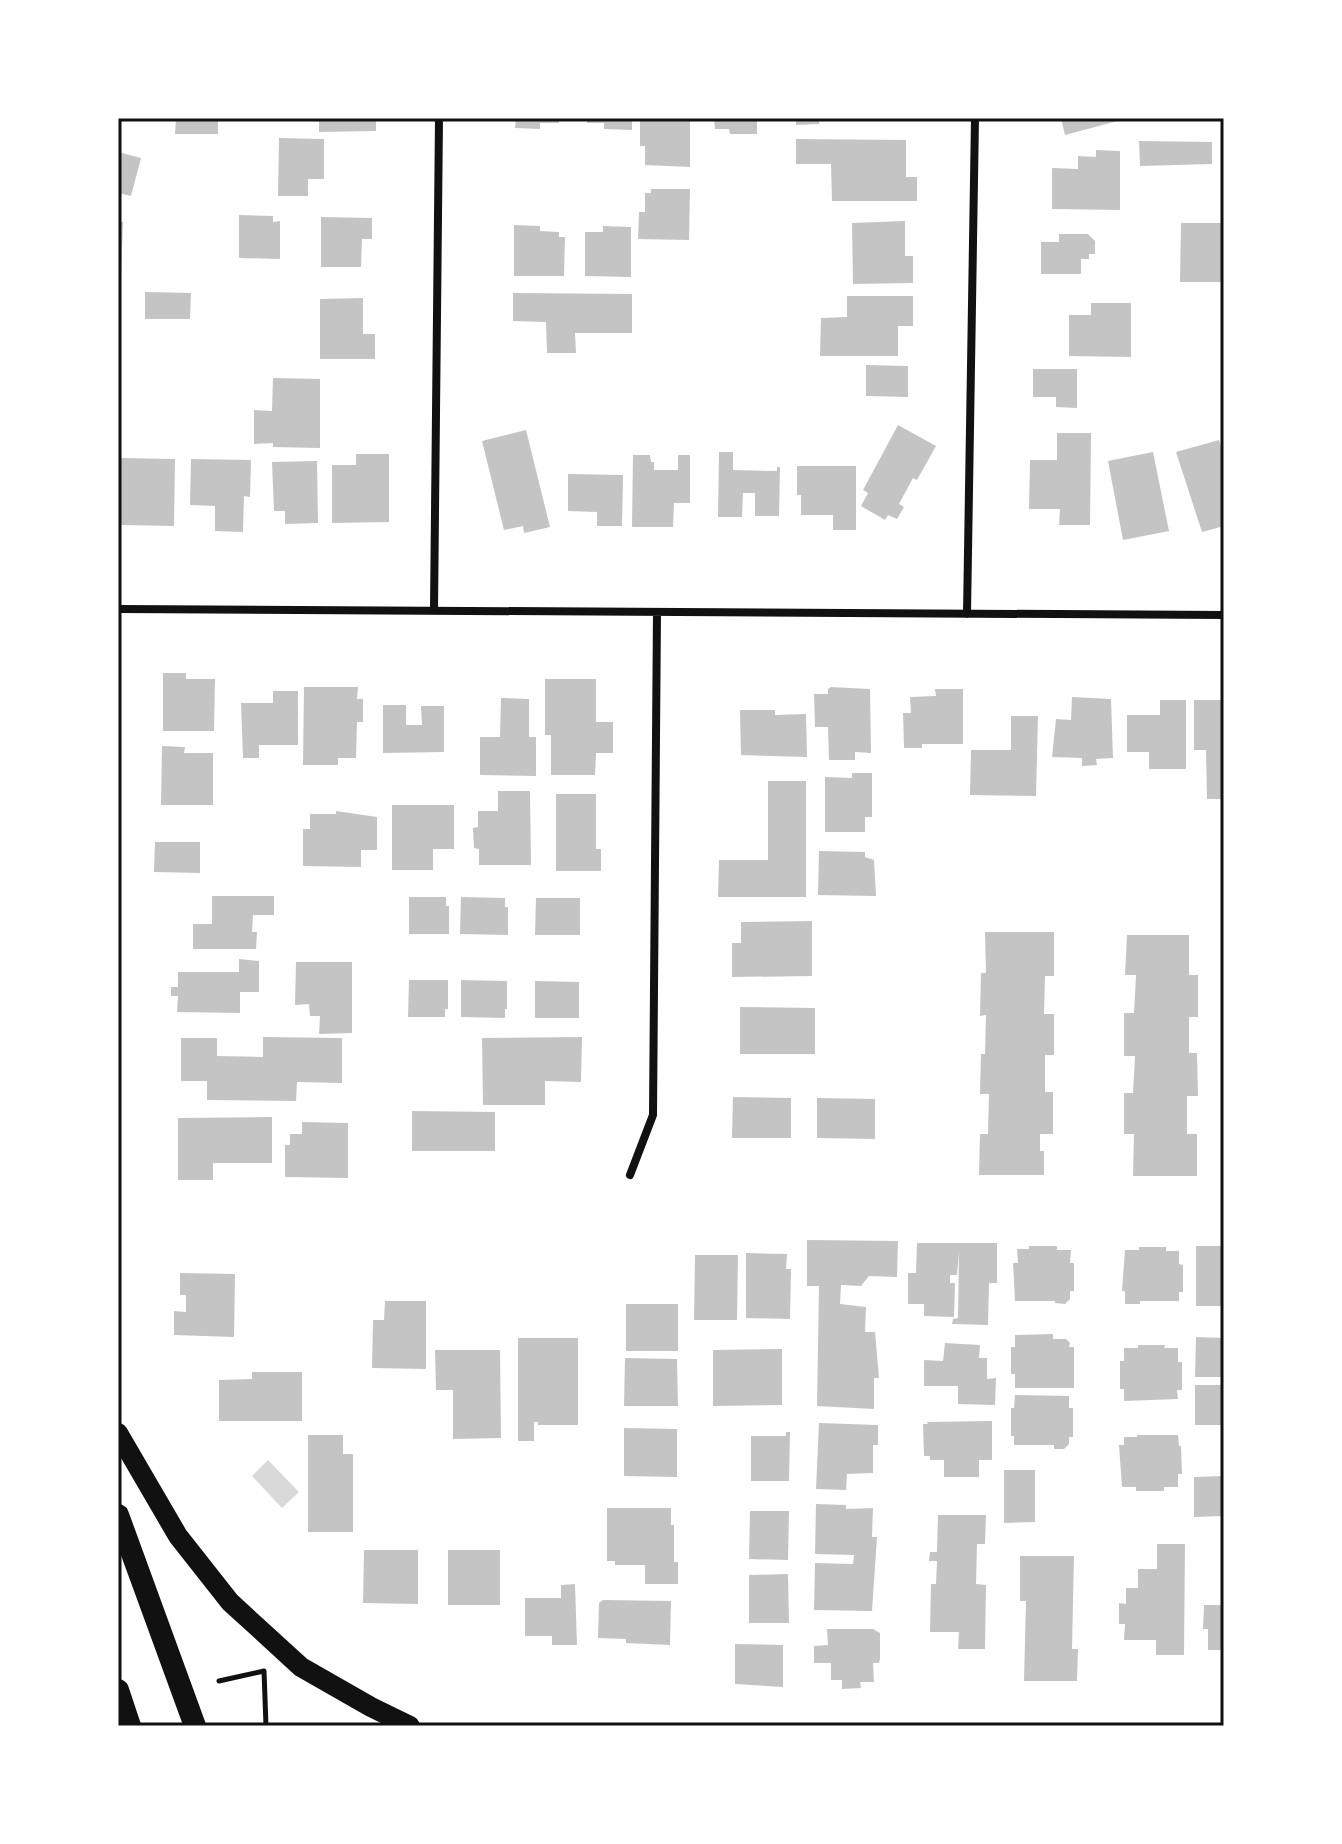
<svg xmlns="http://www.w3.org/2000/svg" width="1342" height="1844" viewBox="0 0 1342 1844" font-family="Georgia,serif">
  <rect width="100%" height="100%" fill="#fff"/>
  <path fill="#d9d9d9" d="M268,1460L299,1492L282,1508L252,1476Z"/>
  <path fill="#c4c4c4" d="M176,118H218V134H175Z
    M319,118H376V131L319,132Z
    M516,118H559V123H540V129L515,128Z
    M587,118H632V130L604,129V123H587Z
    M640,118L690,119V167L645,165V146H640Z
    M714,118H757V134H730L729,129H715Z
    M796,118H819V124L796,125Z
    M1061,118H1125V119L1065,135Z
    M279,138L324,139V179H308V196H278Z
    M796,139L906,140V177H917V201H832L831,164H796Z
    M1139,141L1212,142V164L1140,166Z
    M1096,150L1120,151V210L1052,209V168L1078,169V156L1096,157Z
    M118,152L141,158L131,196L118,193Z
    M651,189H690L689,240L638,239L639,212H645V193H651Z
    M239,215L273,216V222L280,221V259L239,258Z
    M321,217L372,218V239H362L361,267H321Z
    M905,221V256H913V283L853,284L852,223Z
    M118,222H123L121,282H118Z
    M1181,223H1224V282H1180Z
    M514,225L540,226V231L559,232V237H565L564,276H514Z
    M603,226L631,227V277L585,276V232H603Z
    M1059,234H1088L1095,241V254H1089V259H1081V274H1041V242H1059Z
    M145,292L191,293L190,319H145Z
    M513,293L632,294V333H575L576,353H547L546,322L513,321Z
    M847,296H913V326H898V356H820L821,318L847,317Z
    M363,298V334H375V359H320V299Z
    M1091,303H1131V357L1069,356V315H1091Z
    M866,365L908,366V397L866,396Z
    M1033,369H1077V408L1056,407V397H1033Z
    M273,378L320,379V448L273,447V443L254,444V410L272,411Z
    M898,425L936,446L917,480L913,478L899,504L904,507L897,519L888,515L885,520L861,506L868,493L863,490Z
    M526,430L550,527L524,533L523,526L504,530L482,441Z
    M1057,433H1091L1090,525H1059L1060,509H1029L1030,460H1057Z
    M1219,440L1224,457V526L1202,532L1176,452Z
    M719,452H733V470L777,471V467H780L779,516H755V493H743L742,517H718Z
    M1153,452L1169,531L1123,540L1108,461Z
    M356,454H389V522L332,523V465H356Z
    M633,455H650L651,462H654V470H678V455H690V503H674L673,527H632Z
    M121,458L175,459L174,526L120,525Z
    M191,459L251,460L250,497L244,496L243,532L215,531V506L190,505Z
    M317,461L318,523L285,524V511H274L272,462Z
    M797,466H856V530H833V515H801V495H797Z
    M568,474L623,475L622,526H597V512L568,511Z
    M163,673H186V679H215L214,731H163Z
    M545,679H596V722H613V753H596L595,775H551V735H545Z
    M304,687H358L357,699H363V722H357L356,758H338V765H303Z
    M831,687L870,689L871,753L855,752V760H829L828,727H815L814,694H828V689Z
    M935,689H963V744H922V748H904L903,713H911L910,697L936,696Z
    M273,691H298V745H259V758H243L241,703H273Z
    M1072,697L1111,699L1113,758L1096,759L1097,765L1082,766V758L1052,757L1056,719L1071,720Z
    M501,698L529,699V737H536V776L480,775V737H500Z
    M1160,700H1186V769H1149V752H1127V715H1160Z
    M1194,700H1224V799H1207L1206,750H1194Z
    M383,705H406V725H422L421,706H444V752L383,753Z
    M740,710H775V715L806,714L807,757L741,755Z
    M1011,716H1038L1036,796L970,795L971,750H1011Z
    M162,746L185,747L184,753H213V805H161Z
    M852,773H872V817H865V832H825V777L852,778Z
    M768,781H806V897H718L719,860H768Z
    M498,791H530L531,865H479V849L474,848L473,828L478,827V811H498Z
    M556,794H596V849H601V871H556Z
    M392,805H454V849H433V870H392Z
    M336,811L377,817V850H361V867L303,866V829H310V814H336Z
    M155,842H200V873L154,872Z
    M819,851L865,852V857L874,860L876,896L818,895Z
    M212,896H274V915H253L252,932H257L256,949H193V924H212Z
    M409,897H446V906H449V934H409Z
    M461,897L505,898V907H508V935L460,934Z
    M536,898H580V935H535Z
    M812,921V976L732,977V943H741V922Z
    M985,932H1054V976H1045L1044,1014H1054V1055H1045V1092H1053V1134H1040V1151H1044V1175H979L980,1134H988L989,1094H980L981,1054H985L986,1015L980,1016L981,973H986Z
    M1127,935H1189V975H1198V1017H1189V1053H1197L1198,1096H1187V1134H1197V1176H1133L1134,1134H1124V1093H1133L1135,1056H1124V1013H1134L1136,975H1125Z
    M239,959L259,961V992H240V1013L177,1012L178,996H171V987H178V972H239Z
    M296,962H352V1033L319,1034L320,1016H310L309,1004L295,1005Z
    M409,980H448V1009H445V1017H408Z
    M461,980L507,981V1009H505V1018L461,1017Z
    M535,981L579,982V1018H535Z
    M740,1007L815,1008V1054H740Z
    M263,1037L342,1038V1083L297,1082L296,1101L207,1100V1081H181V1038H217V1056L263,1057Z
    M582,1037L581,1082L545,1081V1105H483L482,1038Z
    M733,1097L791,1098V1138H732Z
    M817,1098L875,1099V1139L817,1138Z
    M412,1111L495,1112V1151H412Z
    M272,1117V1163H213V1180H178V1118Z
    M302,1122L348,1123V1178L285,1177V1145H290V1134H302Z
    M807,1240L898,1241L897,1277L869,1276L861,1286L841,1285L840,1304L866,1307L865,1332H875L879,1378H874V1409L817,1406L819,1286H807Z
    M917,1243H997V1283H989L988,1325L952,1324L953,1319L958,1318L959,1251L957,1275H950V1283H955L954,1317L924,1316V1304H908V1273H916Z
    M1029,1246H1057V1250H1071L1070,1263H1074V1291H1070V1299L1065,1304L1055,1303V1301H1015L1013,1263H1018L1017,1249H1029Z
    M1196,1246H1224V1306H1196Z
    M1139,1247H1166V1251H1179V1264L1183,1265V1292H1179V1301H1140V1304H1125V1291H1122L1125,1250H1139Z
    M746,1253L787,1254L786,1269H791L790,1319L746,1318Z
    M695,1255H738L737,1320H694Z
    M180,1273L235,1274L234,1337L174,1335V1311L186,1312V1295H180Z
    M385,1301H426V1369L372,1368L373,1320H384Z
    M626,1304H678V1351H626Z
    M1053,1334V1339H1066L1070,1343L1069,1347H1074V1388H1015V1374H1011V1347H1015V1335Z
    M1196,1337L1224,1338V1377H1195Z
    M518,1338H578V1425H538V1422H534V1441H518Z
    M945,1343L980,1345L979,1358H987V1379L996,1378L995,1405L958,1404V1386H924V1360L943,1361Z
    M1138,1345H1165L1164,1348H1178V1362H1182V1390H1177L1178,1399L1124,1401V1389H1120V1361H1124V1348H1138Z
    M782,1349V1405L713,1406V1350Z
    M435,1350H500L501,1438L453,1439V1390H436Z
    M625,1358L677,1359L678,1406H624Z
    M252,1372H302V1421H219V1380L252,1379Z
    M1195,1385H1224V1425H1195Z
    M1015,1395L1069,1396V1408H1073V1437H1069V1444L1064,1449H1054V1445H1014V1436H1011V1408H1014Z
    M992,1421V1460H979V1477H944V1460H930V1456H924L923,1424H928L927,1422Z
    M819,1423L878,1425V1445H873V1473L847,1474L846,1490L816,1489Z
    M624,1428L677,1429V1477L624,1476Z
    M786,1432H790L789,1481H751V1436H786Z
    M308,1435H343V1454H353V1532H308Z
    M1137,1435H1178L1179,1446H1181L1182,1474H1178V1487H1164V1491H1136V1487H1122L1119,1445H1124V1437H1137Z
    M1004,1470H1035V1522L1004,1523Z
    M1224,1476V1516L1194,1517V1477Z
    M816,1504L846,1505V1509L873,1508L872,1537H877L872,1611L814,1610L815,1563L853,1564L854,1555L815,1554Z
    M607,1508H671V1525H674V1562H678V1584H645V1565H615V1561H607Z
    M750,1511H789L788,1560L749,1559Z
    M938,1515H986L985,1544H977L976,1584L986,1585L985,1649H958L959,1632H930L931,1584H936L937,1561H929L930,1552H937Z
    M1157,1544H1185L1184,1655H1156V1640H1124L1125,1624H1119V1603L1126,1604V1588H1138V1569H1157Z
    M364,1550H418V1604L363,1603Z
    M448,1550H500V1605H448Z
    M1020,1556H1074L1072,1649H1078L1077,1681H1024L1026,1601H1020Z
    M788,1574L789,1623H749V1575Z
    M575,1584L577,1645H552V1636H525V1598H561V1585Z
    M603,1600L671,1601L670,1645L626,1643V1639L598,1638L599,1603Z
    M1204,1605H1224V1650H1208V1629H1203Z
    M827,1629H873L880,1633V1659L879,1663H873L874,1682H860L861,1688L842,1689V1680H831V1663H814V1646L828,1645Z
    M735,1644L783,1645V1687L735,1684Z"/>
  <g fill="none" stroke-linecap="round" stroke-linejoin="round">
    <path stroke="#111" stroke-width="5" d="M219,1681L264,1671L266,1726"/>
    <path stroke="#111" stroke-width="8" d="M118,609L1224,615
      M434,610L439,118
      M967,614L975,118
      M630,1175L653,1115L657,612"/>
    <path stroke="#111" stroke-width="20" d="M118,1433L178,1536L230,1602L301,1667L371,1707L410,1726"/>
    <path stroke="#111" stroke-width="22" d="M118,1515L195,1726
      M118,1690L130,1726"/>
  </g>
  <rect width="1342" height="1844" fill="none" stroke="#ffffff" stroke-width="240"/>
  <rect x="120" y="120" width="1102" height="1604" fill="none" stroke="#111" stroke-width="3"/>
</svg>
